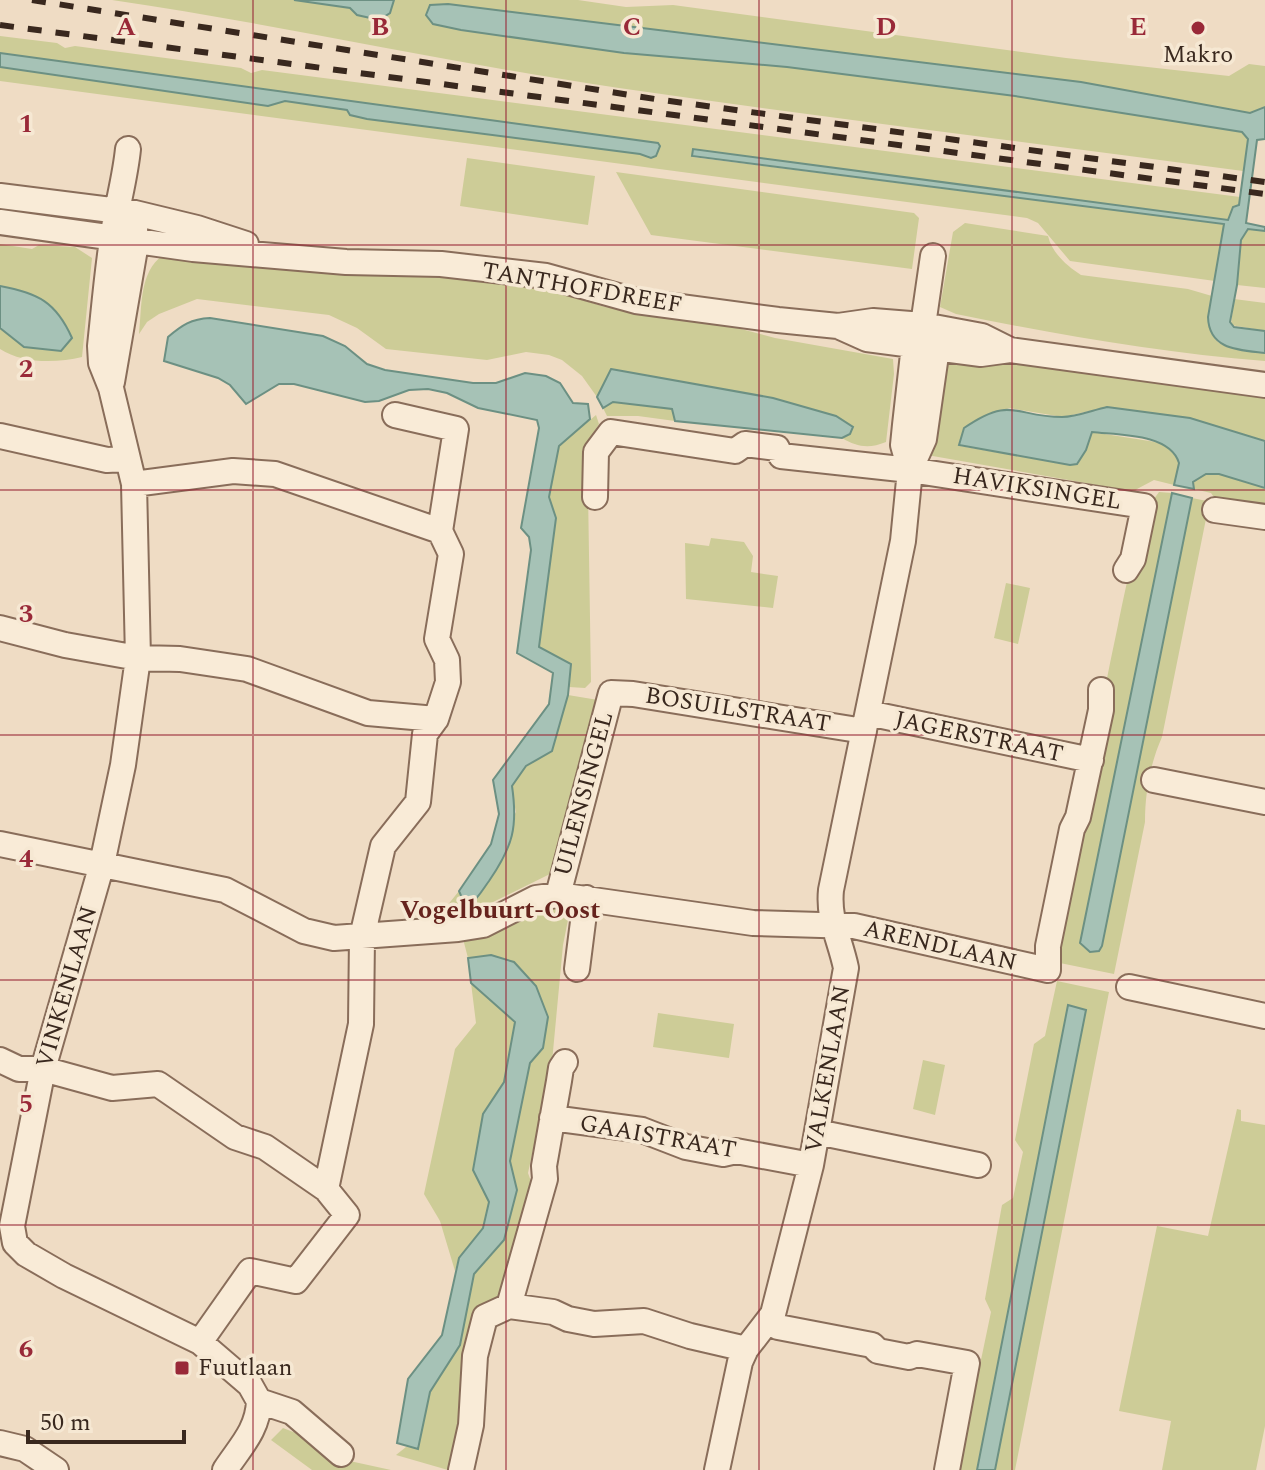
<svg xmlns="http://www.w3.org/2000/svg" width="1265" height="1470" viewBox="0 0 1265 1470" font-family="Spectral,serif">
  <rect width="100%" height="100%" fill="#efdcc4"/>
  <path fill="#cdcc97" d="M112,0H294L351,8L357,15L379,20L390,13L394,0H578L626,7L673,5L1066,58L1229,76L1249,64L1265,66V107L1251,113L1081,82L448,4L433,24L461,30L624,53L787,67L1015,96L1243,132L1248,139L1243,171C1035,143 827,118 619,88C449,63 282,25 112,0Z
    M0,36L57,43L65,48L75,46L241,68L251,73L262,70L1240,197L1239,206L1233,207L1228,220L693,149L692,157L1224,224L1215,281L1070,261L1038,223L1027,218L0,81V67L268,106L285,101L347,110L350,115L367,119L640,154L651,158L658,143L0,53Z
    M467,158L595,176L588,225L460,206Z
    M616,172L914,213L919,218L912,269L651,235Z
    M965,223L1048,236C1052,253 1067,266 1081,275L1188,289L1212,296C1202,348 1221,348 1265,353V361C1161,353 1059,335 956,314L940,307L953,232Z
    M1248,229L1265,231V288L1237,285L1241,240Z
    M0,244L32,249L39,245L75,247L92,258L82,357C57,363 23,364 0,349V328L24,347L61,351L27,292L0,286Z
    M163,255L455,276L550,290L605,307L722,324L775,338L893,359L894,374L886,442C869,449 857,447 842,438L850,434L845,421L813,409L603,388L597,397L582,376L562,360L549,355L526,352L487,360L386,349L357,328L329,315L197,299L159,314L147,322L139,334C142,307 139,272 163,255Z
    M1234,299L1265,303V331L1231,325Z
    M972,356L1265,396V441L1190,418L1107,407L1063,417L1009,408L964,428L960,446L1070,465L1078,464L1086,450L1092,432L1162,443L1171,449L1179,463L1174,485L1154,480L1137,489L1129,498L1114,488L927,455L942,372L950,362Z
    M613,402L672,409L675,421L638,416H607L603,408Z
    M596,415L599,424L583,449L584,490L588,491L591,682L585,688L569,687L571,664L539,647L556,518L549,498L559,446Z
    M1206,474H1219L1265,488V513L1221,507L1211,493L1194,489L1192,482Z
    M1159,492L1172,493L1080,943L1101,949L1192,498L1207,501L1209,504L1162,737C1150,764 1145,793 1145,822L1114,974L1055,962C1075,850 1094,737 1118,625C1125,592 1139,516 1159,492Z
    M711,538L744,542L753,556L751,572L778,576L773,608L686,599L685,543L709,546Z
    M1006,583L1030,588L1018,644L994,638Z
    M568,695L598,700L552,873L491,903L438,917L459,891L466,906L516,812L511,786L526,766L552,751Z
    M571,905L563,945L552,1062L528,1173L533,1187L503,1293L477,1312L471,1368L450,1470H448L396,1455L406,1447L418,1448L430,1392L460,1345L474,1274L504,1239L517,1190L510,1161L530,1063L543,1048L491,955L468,958L462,935L519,909Z
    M1057,981L1109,992L1015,1470H995L1086,1010L1069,1005L977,1470H958L991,1312L985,1299L1002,1205L1013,1198L1023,1152L1015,1140L1034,1044L1045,1036Z
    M471,983L515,1022L504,1082L483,1114L489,1202L483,1228L459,1258L455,1271L440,1221L424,1194L455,1049L476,1023Z
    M658,1013L734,1024L729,1058L653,1047Z
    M923,1060L945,1065L935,1115L913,1109Z
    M1237,1109L1241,1110V1121L1265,1125V1426L1256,1470H1162L1171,1421L1119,1411L1157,1226L1208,1236Z
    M283,1428L306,1437L336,1458L391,1470H312L271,1440Z"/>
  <path fill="#a6c2b6" stroke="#6c9083" stroke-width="2" d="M294,0H394L390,13L379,20L357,15L350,8Z
    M448,4L1081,82L1250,113L1265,107V139L1257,140L1246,223L1265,227V231L1248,229L1241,240L1237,285L1230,322L1234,327L1265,331V353C1239,350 1209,350 1208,317L1224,224L692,156L693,149L1228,220L1233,207L1239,205L1248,139L1242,132L1015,96L787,67L624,53L461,30L433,24L426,15L430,5Z
    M0,53L658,143L660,146L656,156L651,158L640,154L367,119L350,115L347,110L285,101L268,106L0,67Z
    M0,286C38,293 56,302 72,338L61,351L24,347L0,328Z
    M210,318L323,336L345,346L367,364L385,370L473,383H496L525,373L546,376L560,383L573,403L588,404L590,419L559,446L549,497L556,518L539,647L571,664L568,695L552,751L526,766L512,786C518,827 513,846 489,881C483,889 478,899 469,905L466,907L459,891L491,844L499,814L493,780L549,704L553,673L517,653L531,550L529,537L521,528L539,428L537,420L478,408L447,393L428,389L409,390L379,401L365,402L294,384H279L246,404L230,385L218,378L164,361L168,337C182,325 191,319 210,318Z
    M611,369L773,398L836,416L853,427L850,434L842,438L675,421L672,409L613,402L603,408L597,397Z
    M1107,407L1190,418L1265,441V488L1219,474H1206L1193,482L1194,489L1174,485L1179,463C1170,433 1117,435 1092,432L1086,450L1077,464L1070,465L959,445L964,428C1012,395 1015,417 1062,417C1076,417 1093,410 1107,407Z
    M1172,493L1192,498L1102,946L1099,951L1090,952L1080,943Z
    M491,955L514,962L536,986L548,1017L543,1048L530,1063L510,1161L517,1190L504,1240L474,1274L460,1345L430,1392L418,1449L397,1443L408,1379L442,1335L459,1258L483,1228L489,1202L473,1170L483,1114L504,1082L515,1022L471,983L468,958Z
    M1068,1005L1086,1010L995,1470H977Z"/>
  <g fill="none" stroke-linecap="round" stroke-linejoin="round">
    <g stroke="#896d5a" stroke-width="28">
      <path id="minor" d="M128,149C125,179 117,205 113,234C107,271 104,309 100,346L101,363L111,388L134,484L138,658L123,765L102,864L43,1069L12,1226L15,1243L26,1254L64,1276L200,1342L250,1385L259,1401L292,1412L341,1454
        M0,196L135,213L197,228L246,244
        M0,222L193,249L346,262L441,264L546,276L636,301L778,320L838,326L873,321L923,325L982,336L1010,350
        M838,326L867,339L981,354L1010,350L1265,385
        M112,382L136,243L135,229
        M0,436L107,460L127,459
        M910,470L903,445L905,425L914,345L923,325L933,256
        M134,484L233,471L275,474L440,531
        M595,497L596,452L611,432L735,451L745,444L777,448L781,456L910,470L1144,506L1133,559L1126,570
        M1215,510L1265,517
        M0,628L65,645L138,658L180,659L247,669L368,713L436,719
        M868,713L1091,760
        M1154,780L1265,802
        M0,844L225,890L304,931L334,938L458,929L483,925L536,898L558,895L753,923L854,926L1048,970V946L1072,829L1078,817L1101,710V690
        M558,895L611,693L633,694L864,731
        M577,969L586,898
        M1129,987L1265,1016
        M0,1060L19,1069H43L112,1088L158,1084L235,1137L265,1147L326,1189
        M552,1118L642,1130L686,1147L723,1154L736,1151L811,1165
        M817,1132L978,1165
        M509,1306L553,1312L568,1319L594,1324L644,1321L690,1336L746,1349
        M770,1322L778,1327L872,1345L878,1351L909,1357L917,1354L967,1363L947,1470
        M200,1342L250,1271L296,1281L347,1215L326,1189L361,1024L362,937L383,846L418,802L425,734L436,719L448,682L447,660L437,639L451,554L440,531L456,429L395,415
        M0,1443L25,1449L56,1470
        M225,1470C240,1447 258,1430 259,1401
        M461,1470L471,1425L475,1356L485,1317L509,1306L545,1179L544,1166L559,1081L561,1068L565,1062
        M717,1470L740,1362L746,1349L773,1314L811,1165L846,968C840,939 828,920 831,890L903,541L910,470L924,439L937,348L923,325"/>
    </g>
    <use href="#minor" stroke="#f9ebd7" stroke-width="24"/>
    <path stroke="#39281e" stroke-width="6" stroke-dasharray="14 14" stroke-linecap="butt" d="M32,0L655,99L1265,182
      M0,25L1265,194"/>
  </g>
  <path fill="none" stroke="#992938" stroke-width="2" stroke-opacity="0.55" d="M253,0V1470M506,0V1470M759,0V1470M1012,0V1470M0,245H1265M0,490H1265M0,735H1265M0,980H1265M0,1225H1265"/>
  <g fill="#992938" stroke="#f6e8d3" stroke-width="3">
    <circle cx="1198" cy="28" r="8"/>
    <rect x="174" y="1360" width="16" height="16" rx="4"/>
  </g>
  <g text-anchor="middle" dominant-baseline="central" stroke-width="7" stroke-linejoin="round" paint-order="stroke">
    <g font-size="24" fill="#39281e" stroke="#f6e8d3">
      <text x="1198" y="55">Makro</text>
      <text x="198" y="1368" text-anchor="start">Fuutlaan</text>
    </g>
    <g font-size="24" fill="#39281e" stroke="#f6e8d3">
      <text transform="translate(582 288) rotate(10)">TANTHOFDREEF</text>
      <text transform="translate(1037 489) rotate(9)">HAVIKSINGEL</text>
      <text transform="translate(738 710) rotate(9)">BOSUILSTRAAT</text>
      <text transform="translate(979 737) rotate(12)">JAGERSTRAAT</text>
      <text transform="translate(584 794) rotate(-75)">UILENSINGEL</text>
      <text transform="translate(940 946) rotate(13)">ARENDLAAN</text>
      <text transform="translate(67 987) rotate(-74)">VINKENLAAN</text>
      <text transform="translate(828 1069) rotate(-80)">VALKENLAAN</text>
      <text transform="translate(658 1137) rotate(10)">GAAISTRAAT</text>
    </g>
    <g font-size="26" font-weight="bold" fill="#66231d" stroke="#f6e8d3">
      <text x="500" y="910">Vogelbuurt-Oost</text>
    </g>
  </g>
  <g font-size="26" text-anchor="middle" font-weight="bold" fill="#992938" stroke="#f6e8d3" stroke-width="7" stroke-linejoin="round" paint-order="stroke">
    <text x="126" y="35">A</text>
    <text x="380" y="35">B</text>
    <text x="632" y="35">C</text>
    <text x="886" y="35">D</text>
    <text x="1138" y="35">E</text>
    <text x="26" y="132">1</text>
    <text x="26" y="377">2</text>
    <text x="26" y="622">3</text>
    <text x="26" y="867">4</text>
    <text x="26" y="1112">5</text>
    <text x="26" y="1357">6</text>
  </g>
  <path d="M28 1430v12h156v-12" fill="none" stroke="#39281e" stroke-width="4"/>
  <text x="40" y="1430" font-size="24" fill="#39281e" stroke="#f6e8d3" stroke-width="6" paint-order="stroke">50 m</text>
</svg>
